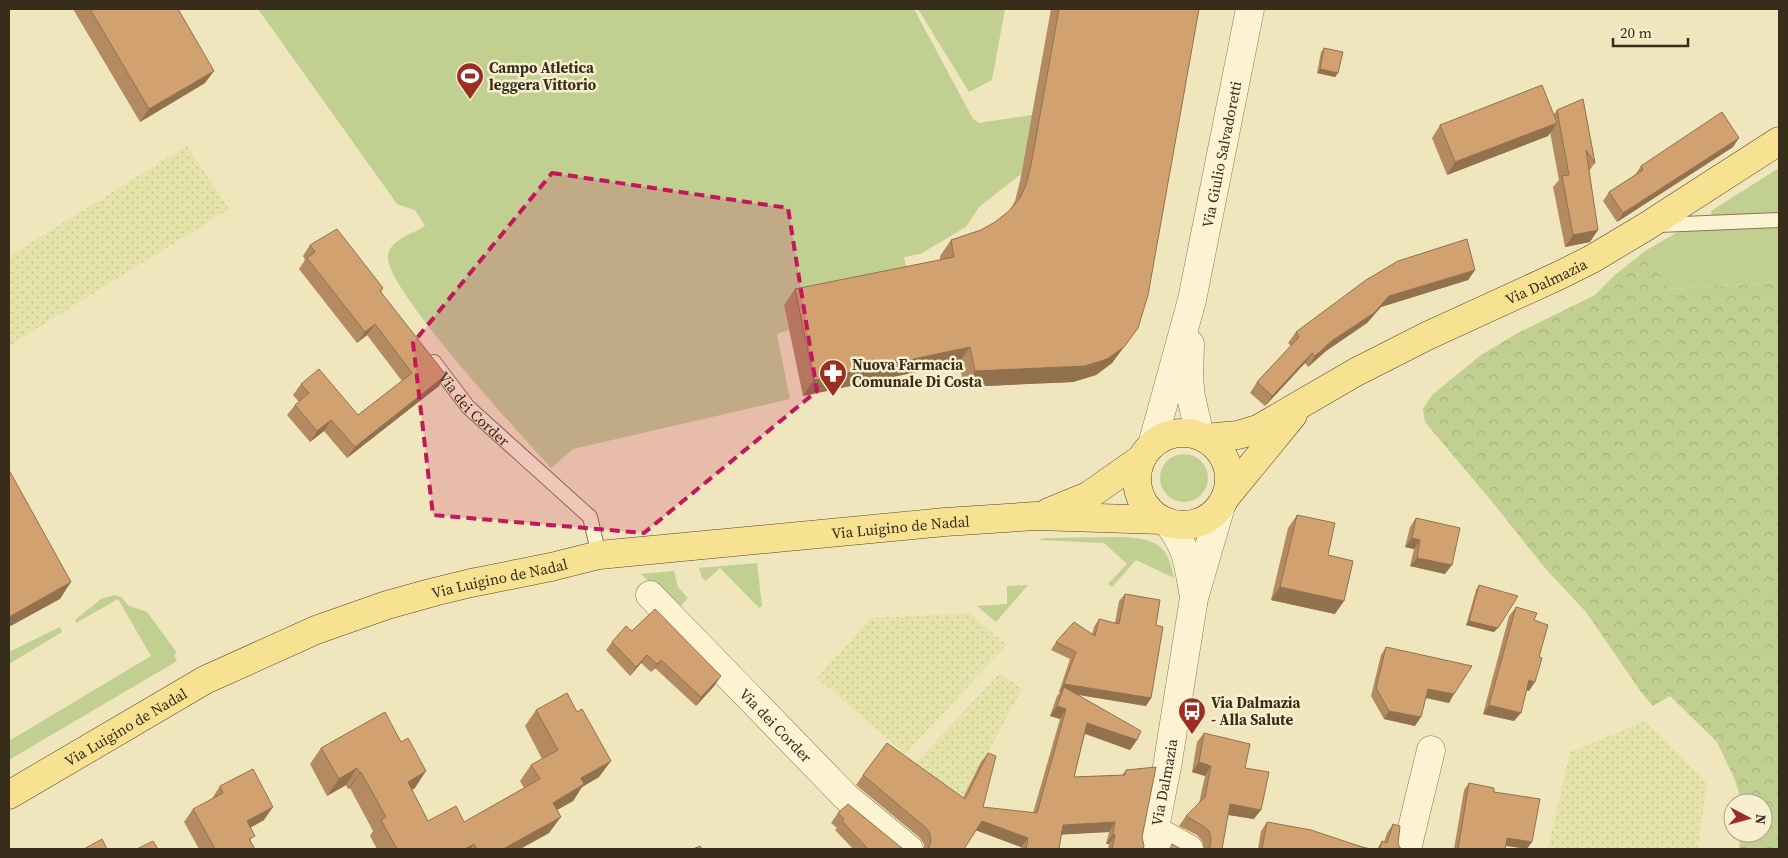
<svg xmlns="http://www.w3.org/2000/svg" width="1788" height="858" viewBox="0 0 1788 858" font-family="'Source Serif 4',serif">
  <defs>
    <pattern id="farmland-dots" width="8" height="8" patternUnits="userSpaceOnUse" patternTransform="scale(1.25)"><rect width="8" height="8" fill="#e6e3aa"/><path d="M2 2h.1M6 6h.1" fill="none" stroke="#c6c392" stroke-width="1.8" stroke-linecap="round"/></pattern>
    <pattern id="forest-crowns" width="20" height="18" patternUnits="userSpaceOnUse" patternTransform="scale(1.25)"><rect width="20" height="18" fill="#c1cf91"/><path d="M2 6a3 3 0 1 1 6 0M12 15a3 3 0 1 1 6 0" fill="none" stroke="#a7b27c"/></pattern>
  </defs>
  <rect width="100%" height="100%" fill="#f0e6bd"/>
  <path fill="url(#farmland-dots)" d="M187,146L229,209L9,346V256Z
    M969,613L1007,645L905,754L817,678L871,618Z
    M1000,673L1022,689L959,805L907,772Z
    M1645,721L1707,783L1698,849H1548L1570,752Z"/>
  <path fill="#c1cf91" d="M258,9H914L973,119L979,123L1032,115L1021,174L979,207L966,227L920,254L904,257L909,280L784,305L789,330L777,334L790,399L573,449L551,468C524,438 383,286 388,256C390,239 413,234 425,226L415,210L397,204Z
    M918,9H1005L992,80L969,92Z
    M1779,168V282L1669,289L1645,251L1681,230L1712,217L1711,211Z
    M1160 478a24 24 0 1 1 48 0a24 24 0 1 1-48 0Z
    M1123,537C1155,539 1168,544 1174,578L1136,560L1112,587L1108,584L1127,564L1104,543L1038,540L1044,538Z
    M757,563L762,606L759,608L720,568L706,581L702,578L699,568Z
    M674,571L678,587L688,598L677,610L641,574Z
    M1028,585L996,622L977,606L1007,604V586Z
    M114,595L121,597L129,606L147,612L177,653L174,655L177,661L9,760V741L151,656L118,599L76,623L75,620L101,599Z
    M60,627L62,632L9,664V652Z"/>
  <path fill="url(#forest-crowns)" d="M1645,251L1669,289L1779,282V849H1739L1741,833H1763V803H1742L1735,780L1717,742L1670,696L1653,706L1641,692L1586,612L1545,568L1498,509L1425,422L1423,409L1432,395L1481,355L1516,334L1595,295L1615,275Z"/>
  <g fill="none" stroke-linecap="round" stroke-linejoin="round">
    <g stroke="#897655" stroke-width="16">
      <g id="service">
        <path d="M1658,225L1779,220"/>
        <path id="s1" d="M434,362L468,407L590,517L599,555"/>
      </g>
    </g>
    <g stroke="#897655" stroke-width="29">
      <g id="minor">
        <path d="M1190,344L1189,378L1191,397L1200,436"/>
        <path id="s2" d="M1152,445L1192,300L1250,9"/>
        <path id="s3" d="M650,595L847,798L909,849"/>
        <path d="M1155,830L1189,849"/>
        <path d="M1407,849L1431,750"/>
      </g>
    </g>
    <g stroke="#897655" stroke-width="29">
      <g id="tertiary">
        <path d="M1167,522C1187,547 1188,562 1193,592"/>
        <path id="s4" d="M1151,849L1168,761L1194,598L1221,506"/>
      </g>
    </g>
    <g stroke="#56432a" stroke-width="29">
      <g id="primary">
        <circle cx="1183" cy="479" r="46"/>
        <path id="s5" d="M1205,438L1238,435L1258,429L1356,372L1427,336L1558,276L1592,259L1647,226L1779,141"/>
        <path d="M1225,498L1293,415"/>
        <path d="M1049,512L1088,496L1142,458"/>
        <path id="s6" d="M9,795L205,680L316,630L387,605L434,592L471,583L551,567L599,555L945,522L1036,516L1162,520"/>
      </g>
    </g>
    <use href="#service" stroke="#fbf3d1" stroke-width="14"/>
    <use href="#minor" stroke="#fbf3d1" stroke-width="28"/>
    <use href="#tertiary" stroke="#fbf3d1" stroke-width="28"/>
    <use href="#primary" stroke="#f7e292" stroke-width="28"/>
  </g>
  <path fill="#b48b60" d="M73,9H178L205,83L140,122Z
    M1051,9H1199L1138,328L1112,363L1096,375L1073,382L964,387L959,363L803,396L784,305L795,289L940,260V256L951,240L981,230L995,222L1009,211L1011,208L1015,201L1020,181Z
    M1324,48L1338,73L1335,77L1317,73L1321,52Z
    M1583,99L1595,163L1589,171L1590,242L1565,247L1553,187L1559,180L1550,132L1548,136L1447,175L1432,138L1440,125L1554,114L1557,110Z
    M1733,147L1617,222L1603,201L1609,192L1635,175L1641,166Z
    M310,245L383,288L381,292L439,386L347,458L324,431L310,442L287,415L295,405L299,402L293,395L301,384L358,415L402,381L367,335L357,343L299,269L305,260L303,256Z
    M1475,270L1468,280L1381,307L1367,323L1326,351L1308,367L1305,363L1265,406L1250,393L1257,382L1291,346L1288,343L1296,332Z
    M1297,515L1335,614L1271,600L1288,528Z
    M1416,518L1445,574L1410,566L1414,549L1405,547L1410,527Z
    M1479,585L1494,632L1466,625L1476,590Z
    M1125,594L1156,625L1151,698L1146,706L1078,695L1137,740L1130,750L1085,734L1074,777L1122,775L1126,770L1142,837L1143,849H1108L1109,844H1106L1109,832L1061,834L1059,849H1021V847L976,830L964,849H924V844L919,837L856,785L863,775L963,798L981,762L988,753L983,807L1033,813L1060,719L1050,716L1057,696L1060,692H1059L1070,659L1051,650L1056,642L1092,634L1094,627L1099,619L1115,623L1119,601Z
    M1516,607L1534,620L1529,691L1527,690L1514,721L1483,714L1509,616Z
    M632,631L715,685L696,706L655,668L651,672L641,663L630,676L606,650L612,642Z
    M1386,647L1449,703L1426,698L1415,726L1384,719L1371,696L1381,655Z
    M536,710L599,777L582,787L573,801L557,810L549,833L520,849H377L370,836L373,831L350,788L348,789L346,785L327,796L310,764L321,748L415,788L412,790L428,821L464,822L524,788L520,781L531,765L542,759L525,726Z
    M1204,733L1245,768L1254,819L1228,815L1222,849H1204L1202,841L1197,835L1179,826L1186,816L1199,803L1205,776L1192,772L1197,742Z
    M1469,783L1494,792L1527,849L1505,846V849H1454L1464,790Z
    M220,786L264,820L250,828L251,842L255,849H199L184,822L193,809L211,800Z
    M838,813L903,849H853L835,830L837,828L831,823Z
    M1267,822L1372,849H1258L1261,831Z
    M1393,824L1398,844L1401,849H1377L1382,841L1384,842L1387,833Z"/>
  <path fill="#92714e" d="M1320,69L1338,73L1335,77L1317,73Z
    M214,71L205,83L140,122L149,109Z
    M1557,123L1548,136L1447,175L1455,162Z
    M1739,138L1733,147L1617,222L1623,213Z
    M1598,230L1590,242L1565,247L1573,235Z
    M1475,270L1468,280L1381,307L1367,323L1326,351L1308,367L1315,356L1333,340L1389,296Z
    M375,324L367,335L357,343L365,332Z
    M1138,328L1112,363L1096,375L1073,382L964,387L975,371Z
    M970,347L959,363L803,396L814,380Z
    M1312,353L1305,363L1265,406L1272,396Z
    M446,375L439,386L347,458L355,447Z
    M331,420L324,431L310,442L317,431Z
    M1412,538L1420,540L1414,549L1405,547Z
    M1417,558L1452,565L1445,574L1410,566Z
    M71,582L60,599L9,627V617Z
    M1280,587L1344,601L1335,614L1271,600Z
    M1469,621L1498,628L1494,632L1466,625Z
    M647,655L641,663L630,676L636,667Z
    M661,660L655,668L651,672L657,664Z
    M721,676L715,685L696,706L701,697Z
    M1529,680L1535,682L1529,691L1523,689Z
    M1064,684L1151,698L1146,706L1062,692L1064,687L1060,692H1059Z
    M1428,689L1454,694L1449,703L1422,697Z
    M1489,705L1521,713L1514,721L1483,714Z
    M1057,706L1066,709L1060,719L1050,716Z
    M1389,711L1421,717L1415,726L1384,719Z
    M1087,723L1137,740L1130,750L1081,732Z
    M611,761L599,777L582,787L573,801L541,819L553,803L581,778Z
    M1199,762L1211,766L1205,776L1192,772Z
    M357,768L346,785L327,796L339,779Z
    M426,771L415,788L396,799L408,782Z
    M361,772L350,788L348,789L360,773Z
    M1230,804L1261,810L1254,819L1223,814Z
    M273,807L264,820L238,834L247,821Z
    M561,817L549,833L520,849H503Z
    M982,821L1028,838L1021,847L975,830Z
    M1115,822L1109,832L1056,835L1063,825Z
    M1113,834L1115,835L1109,844H1106Z
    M1507,838L1532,842L1527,849L1502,845Z
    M474,844L470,849H465Z"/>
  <path fill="#d1a270" stroke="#92714e" d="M90,9H178L214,71L149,109Z
    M1059,9H1199L1148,295L1138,328L1124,347L1107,359L1085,366L975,371L970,347L814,380L795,289L954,257L951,240L981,230L995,222L1009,211L1020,198L1026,185L1031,165Z
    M1324,48L1343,52L1338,73L1320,69Z
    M1542,85L1557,123L1455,162L1440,125Z
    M1583,99L1595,163L1586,150L1598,230L1573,235L1562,176L1569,175L1557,110Z
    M1722,112L1739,138L1623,213L1609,192L1643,170L1641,166Z
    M337,229L383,288L380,291L446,375L355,447L331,420L317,431L295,405L309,393L301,384L319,369L358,415L412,373L375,324L365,332L307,258L315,252L310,245Z
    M1467,239L1475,270L1389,296L1374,313L1333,340L1315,356L1312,353L1272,396L1257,382L1299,337L1296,332L1366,280L1398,261Z
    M9,470L71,582L9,617Z
    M1297,515L1335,523L1328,555L1353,561L1344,601L1280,587Z
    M1416,518L1460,528L1452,565L1417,558L1420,540L1412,538Z
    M1479,585L1518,596L1498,628L1469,621Z
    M1125,594L1160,600L1156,625L1163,627L1151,698L1064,684L1076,652L1056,642L1074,622L1095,636L1099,619L1119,624Z
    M1516,607L1537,613L1534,620L1548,625L1539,657L1542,658L1535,682L1529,680L1521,713L1489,705Z
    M655,609L721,676L701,697L661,660L657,664L647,655L636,667L612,642L626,626L632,631Z
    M1386,647L1472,666L1454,694L1428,689L1421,717L1389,711L1376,688Z
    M1064,687L1141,731L1137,740L1087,723L1074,777L1125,775L1126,770L1156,767L1142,837L1144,846L1143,849H1112L1115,835L1113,834L1115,822L1063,825L1059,849H1026L1028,838L982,821L964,849H928L931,842L930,834L926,828L863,775L887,743L965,799L988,753L996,756L983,807L1037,813L1066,709L1057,706Z
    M567,693L577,712L582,709L611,761L581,778L584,784L553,803L561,817L503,849H477L474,844L465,849H397L381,820L386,817L361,772L360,773L357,768L339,779L321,748L385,712L401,742L408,738L426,771L408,782L428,821L456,806L464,822L540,779L531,765L558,750L536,710Z
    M1204,733L1250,744L1245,768L1269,772L1261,810L1230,804L1222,849H1207L1210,847L1211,839L1209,831L1203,826L1186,816L1205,797L1211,766L1199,762Z
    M253,769L273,807L247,821L255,836L249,839L255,849H215L193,809L223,793L220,786Z
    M1469,783L1494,788V792L1540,799L1532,842L1507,838L1505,849H1458Z
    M848,804L903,849H868L842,821L844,819L838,813Z
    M1267,822L1311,830L1365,848L1372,849H1262Z
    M1393,824L1400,826L1398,844L1401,849H1380L1382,841L1387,843Z
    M102,839L107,849H84Z
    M153,841L158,849H137Z
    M1172,844L1181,849H1170Z
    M700,846L702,849H693Z"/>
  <path fill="#c2185b" fill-opacity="0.2" stroke="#c2185b" stroke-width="4" stroke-dasharray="10 6" stroke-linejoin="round" d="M552,173L788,208L817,391L644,533L433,515L413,343Z"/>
  <defs>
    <g id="stadium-pin" transform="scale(1.4375)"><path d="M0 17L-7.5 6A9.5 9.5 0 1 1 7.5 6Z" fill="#9c2d22" stroke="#f7efcd"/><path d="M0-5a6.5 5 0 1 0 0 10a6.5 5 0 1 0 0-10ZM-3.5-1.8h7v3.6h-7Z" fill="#fff"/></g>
    <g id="pharmacy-pin" transform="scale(1.4375)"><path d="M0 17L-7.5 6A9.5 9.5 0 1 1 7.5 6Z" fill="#9c2d22" stroke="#f7efcd"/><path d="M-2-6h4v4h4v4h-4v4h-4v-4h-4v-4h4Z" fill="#fff"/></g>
    <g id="bus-pin" transform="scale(1.4375)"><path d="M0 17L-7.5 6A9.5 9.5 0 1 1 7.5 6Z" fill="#9c2d22" stroke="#f7efcd"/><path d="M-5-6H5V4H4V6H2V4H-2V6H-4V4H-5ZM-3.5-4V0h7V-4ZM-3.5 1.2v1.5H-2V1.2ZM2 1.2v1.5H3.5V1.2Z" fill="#fff"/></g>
  </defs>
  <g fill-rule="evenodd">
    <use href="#stadium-pin" x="470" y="76"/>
    <use href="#pharmacy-pin" x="833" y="373"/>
    <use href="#bus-pin" x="1192" y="711"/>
  </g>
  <g text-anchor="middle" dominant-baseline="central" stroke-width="5" stroke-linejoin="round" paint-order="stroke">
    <g font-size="15" font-weight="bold" fill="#382c1b" stroke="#f7efcd" text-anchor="start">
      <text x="489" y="67">Campo Atletica<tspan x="489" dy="17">leggera Vittorio</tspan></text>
      <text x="852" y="364">Nuova Farmacia<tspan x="852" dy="17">Comunale Di Costa</tspan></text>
      <text x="1211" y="702">Via Dalmazia<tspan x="1211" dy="17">- Alla Salute</tspan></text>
    </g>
    <g font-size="15" fill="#382c1b" stroke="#f7efcd">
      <text stroke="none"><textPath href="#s2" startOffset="299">Via Giulio Salvadoretti</textPath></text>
      <text stroke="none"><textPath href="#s5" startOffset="378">Via Dalmazia</textPath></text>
      <text stroke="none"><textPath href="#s1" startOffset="62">Via dei Corder</textPath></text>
      <text stroke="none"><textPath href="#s6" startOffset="945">Via Luigino de Nadal</textPath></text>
      <text stroke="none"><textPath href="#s6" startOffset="540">Via Luigino de Nadal</textPath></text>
      <text stroke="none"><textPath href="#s3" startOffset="181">Via dei Corder</textPath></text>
      <text stroke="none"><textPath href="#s6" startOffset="135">Via Luigino de Nadal</textPath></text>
      <text stroke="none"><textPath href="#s4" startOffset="68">Via Dalmazia</textPath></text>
    </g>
  </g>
  <rect width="1788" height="858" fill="none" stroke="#382c1b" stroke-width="20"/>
  <g transform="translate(1748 818) rotate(96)"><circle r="24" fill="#f7efcd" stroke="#aba186"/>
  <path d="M0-4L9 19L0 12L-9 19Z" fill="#9c2d22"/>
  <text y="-8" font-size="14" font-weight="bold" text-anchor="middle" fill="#382c1b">N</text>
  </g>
  <path d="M1613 38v8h75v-8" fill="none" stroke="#382c1b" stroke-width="2.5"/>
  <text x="1620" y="38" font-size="15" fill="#382c1b" stroke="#f7efcd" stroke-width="4" paint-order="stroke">20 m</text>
</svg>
